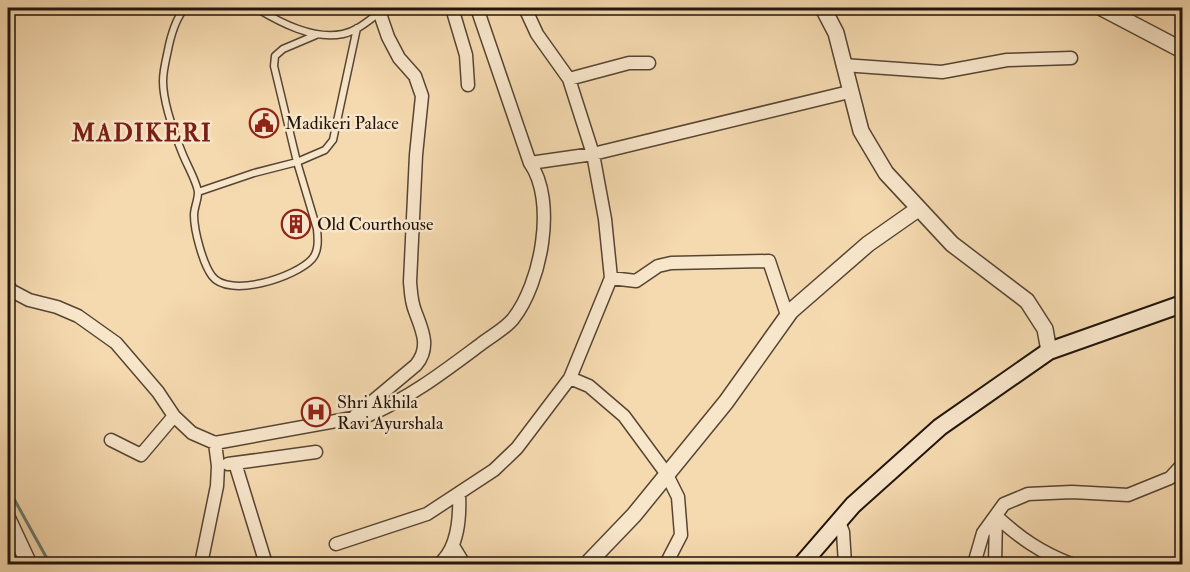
<svg xmlns="http://www.w3.org/2000/svg" width="1190" height="572" viewBox="0 0 1190 572" font-family="'IM FELL Double Pica',serif">
  <rect width="100%" height="100%" fill="#f5d9af"/>
  <filter id="stains"><feTurbulence type="fractalNoise" baseFrequency=".00333" numOctaves="4"/><feColorMatrix values="0 0 0 0 .2 0 0 0 0 .09 0 0 0 0 .02 0 0 0 .5 -.17"/></filter>
  <radialGradient id="worn" r=".72"><stop offset=".6" stop-color="#630" stop-opacity="0"/><stop offset="1" stop-color="#630" stop-opacity=".3"/></radialGradient>
  <g fill="none" stroke-linecap="round" stroke-linejoin="round">
    <path stroke="#6b786b" stroke-width="3" d="M8,488L50,564"/>
    <g stroke="#564533" stroke-width="9">
      <path id="service" d="M185,8C176,18 172,32 169,45C167,56 163,69 163,81C163,104 174,133 183,155C187,165 198,184 198,193C198,200 194,208 194,215C194,231 203,264 212,276C229,299 296,277 312,259C319,251 318,239 317,229L297,162L325,150L333,140L357,28
        M256,8C281,23 313,40 343,34C357,31 368,21 379,13
        M198,192L254,173L297,162L274,66L275,56L283,49L316,35"/>
    </g>
    <g stroke="#564533" stroke-width="15">
      <path id="minor" d="M452,8L466,55L468,85
        M525,8L537,34L569,79L593,154L605,219L611,278L570,378L589,386L624,416L666,473L678,497L681,535L666,564
        M843,65L942,72L1007,60L1071,58
        M569,79L629,63H649
        M530,163L593,154L849,92
        M611,278L636,281L658,266L671,263L769,261L787,315
        M8,286L12,291L29,300L57,307L78,316L116,343L158,392L174,416L192,433L215,443L369,415C410,398 446,370 481,344C491,336 505,329 513,319C541,284 557,201 530,163L477,8
        M355,416L416,365C431,347 422,330 415,311C411,301 411,292 410,282L416,155L422,96L415,76L399,58L388,37L378,8
        M111,440L141,455L174,416
        M235,463L266,564
        M228,464L316,452
        M996,516C1020,538 1040,552 1071,564
        M839,522L843,532L845,564
        M336,544L427,514L459,493
        M453,546L464,564
        M201,564L217,486L218,466L215,443
        M439,564C459,548 460,516 459,493L494,470L517,448L570,378
        M974,564L983,533L1004,504L1028,494L1072,492L1128,495L1170,478L1182,465
        M995,564L996,516"/>
    </g>
    <g stroke="#564533" stroke-width="18">
      <path id="tertiary" d="M823,8L836,33L861,131L886,173L952,244L1027,301L1045,329L1049,351
        M1102,8L1182,50
        M8,519L29,564
        M587,564L634,515L726,402L791,311L868,244L918,209"/>
    </g>
    <g stroke="#21140a" stroke-width="20">
      <path id="secondary" d="M802,564L853,505L940,427L1049,351L1182,304"/>
    </g>
    <use href="#service" stroke="#f8e6cb" stroke-width="6"/>
    <use href="#minor" stroke="#f8e6cb" stroke-width="12"/>
    <use href="#tertiary" stroke="#f8e6cb" stroke-width="15"/>
    <use href="#secondary" stroke="#f8e6cb" stroke-width="16"/>
  </g>
  <defs>
    <g id="civic-ring" transform="scale(1.5)"><circle r="9.5" fill="#f8e6cb" stroke="#8f2418" stroke-width="1.5"/><path d="M-.6-6.5H3V-4.5H.6V-3L4-1V1h2V6H-6V1h2V-1L-.6-3ZM-1.2 2.5V6h2.4V2.5Z" fill="#8f2418"/></g>
    <g id="building-ring" transform="scale(1.5)"><circle r="9.5" fill="#f8e6cb" stroke="#8f2418" stroke-width="1.5"/><path d="M-4-6H4V6H1V3H-1V6H-4ZM-2.5-4.3h1.7v1.8h-1.7ZM.8-4.3h1.7v1.8H.8ZM-2.5-1h1.7V.8h-1.7ZM.8-1h1.7V.8H.8Z" fill="#8f2418"/></g>
    <g id="hospital-ring" transform="scale(1.5)"><circle r="9.5" fill="#f8e6cb" stroke="#8f2418" stroke-width="1.5"/><path d="M-5-5h3v3.5h4V-5h3V5h-3V1.5h-4V5h-3Z" fill="#8f2418"/></g>
  </defs>
  <g fill-rule="evenodd">
    <use href="#civic-ring" x="264" y="123"/>
    <use href="#building-ring" x="296" y="224"/>
    <use href="#hospital-ring" x="316" y="412"/>
  </g>
  <g text-anchor="middle" dominant-baseline="central" stroke-width="5" stroke-linejoin="round" paint-order="stroke">
    <g font-size="18" fill="#21140a" stroke="#f8e6cb" text-anchor="start">
      <text x="285" y="123">Madikeri Palace</text>
      <text x="317" y="224">Old Courthouse</text>
      <text x="337" y="402">Shri Akhila<tspan x="337" dy="21">Ravi Ayurshala</tspan></text>
    </g>
    <g font-size="24" font-weight="bold" letter-spacing="1.5" fill="#7a1f14" stroke="#f8e6cb">
      <text x="142" y="133">MADIKERI</text>
    </g>
  </g>
  <rect width="1190" height="572" fill="none" stroke="#f5d9af" stroke-width="30"/>
  <rect x="9" y="9" width="1172" height="554" fill="none" stroke="#21140a" stroke-width="3"/>
  <rect x="15" y="15" width="1160" height="542" fill="none" stroke="#21140a" stroke-width="1.5"/>
  <rect width="100%" height="100%" filter="url(#stains)"/>
  <rect width="100%" height="100%" fill="url(#worn)"/>
</svg>
